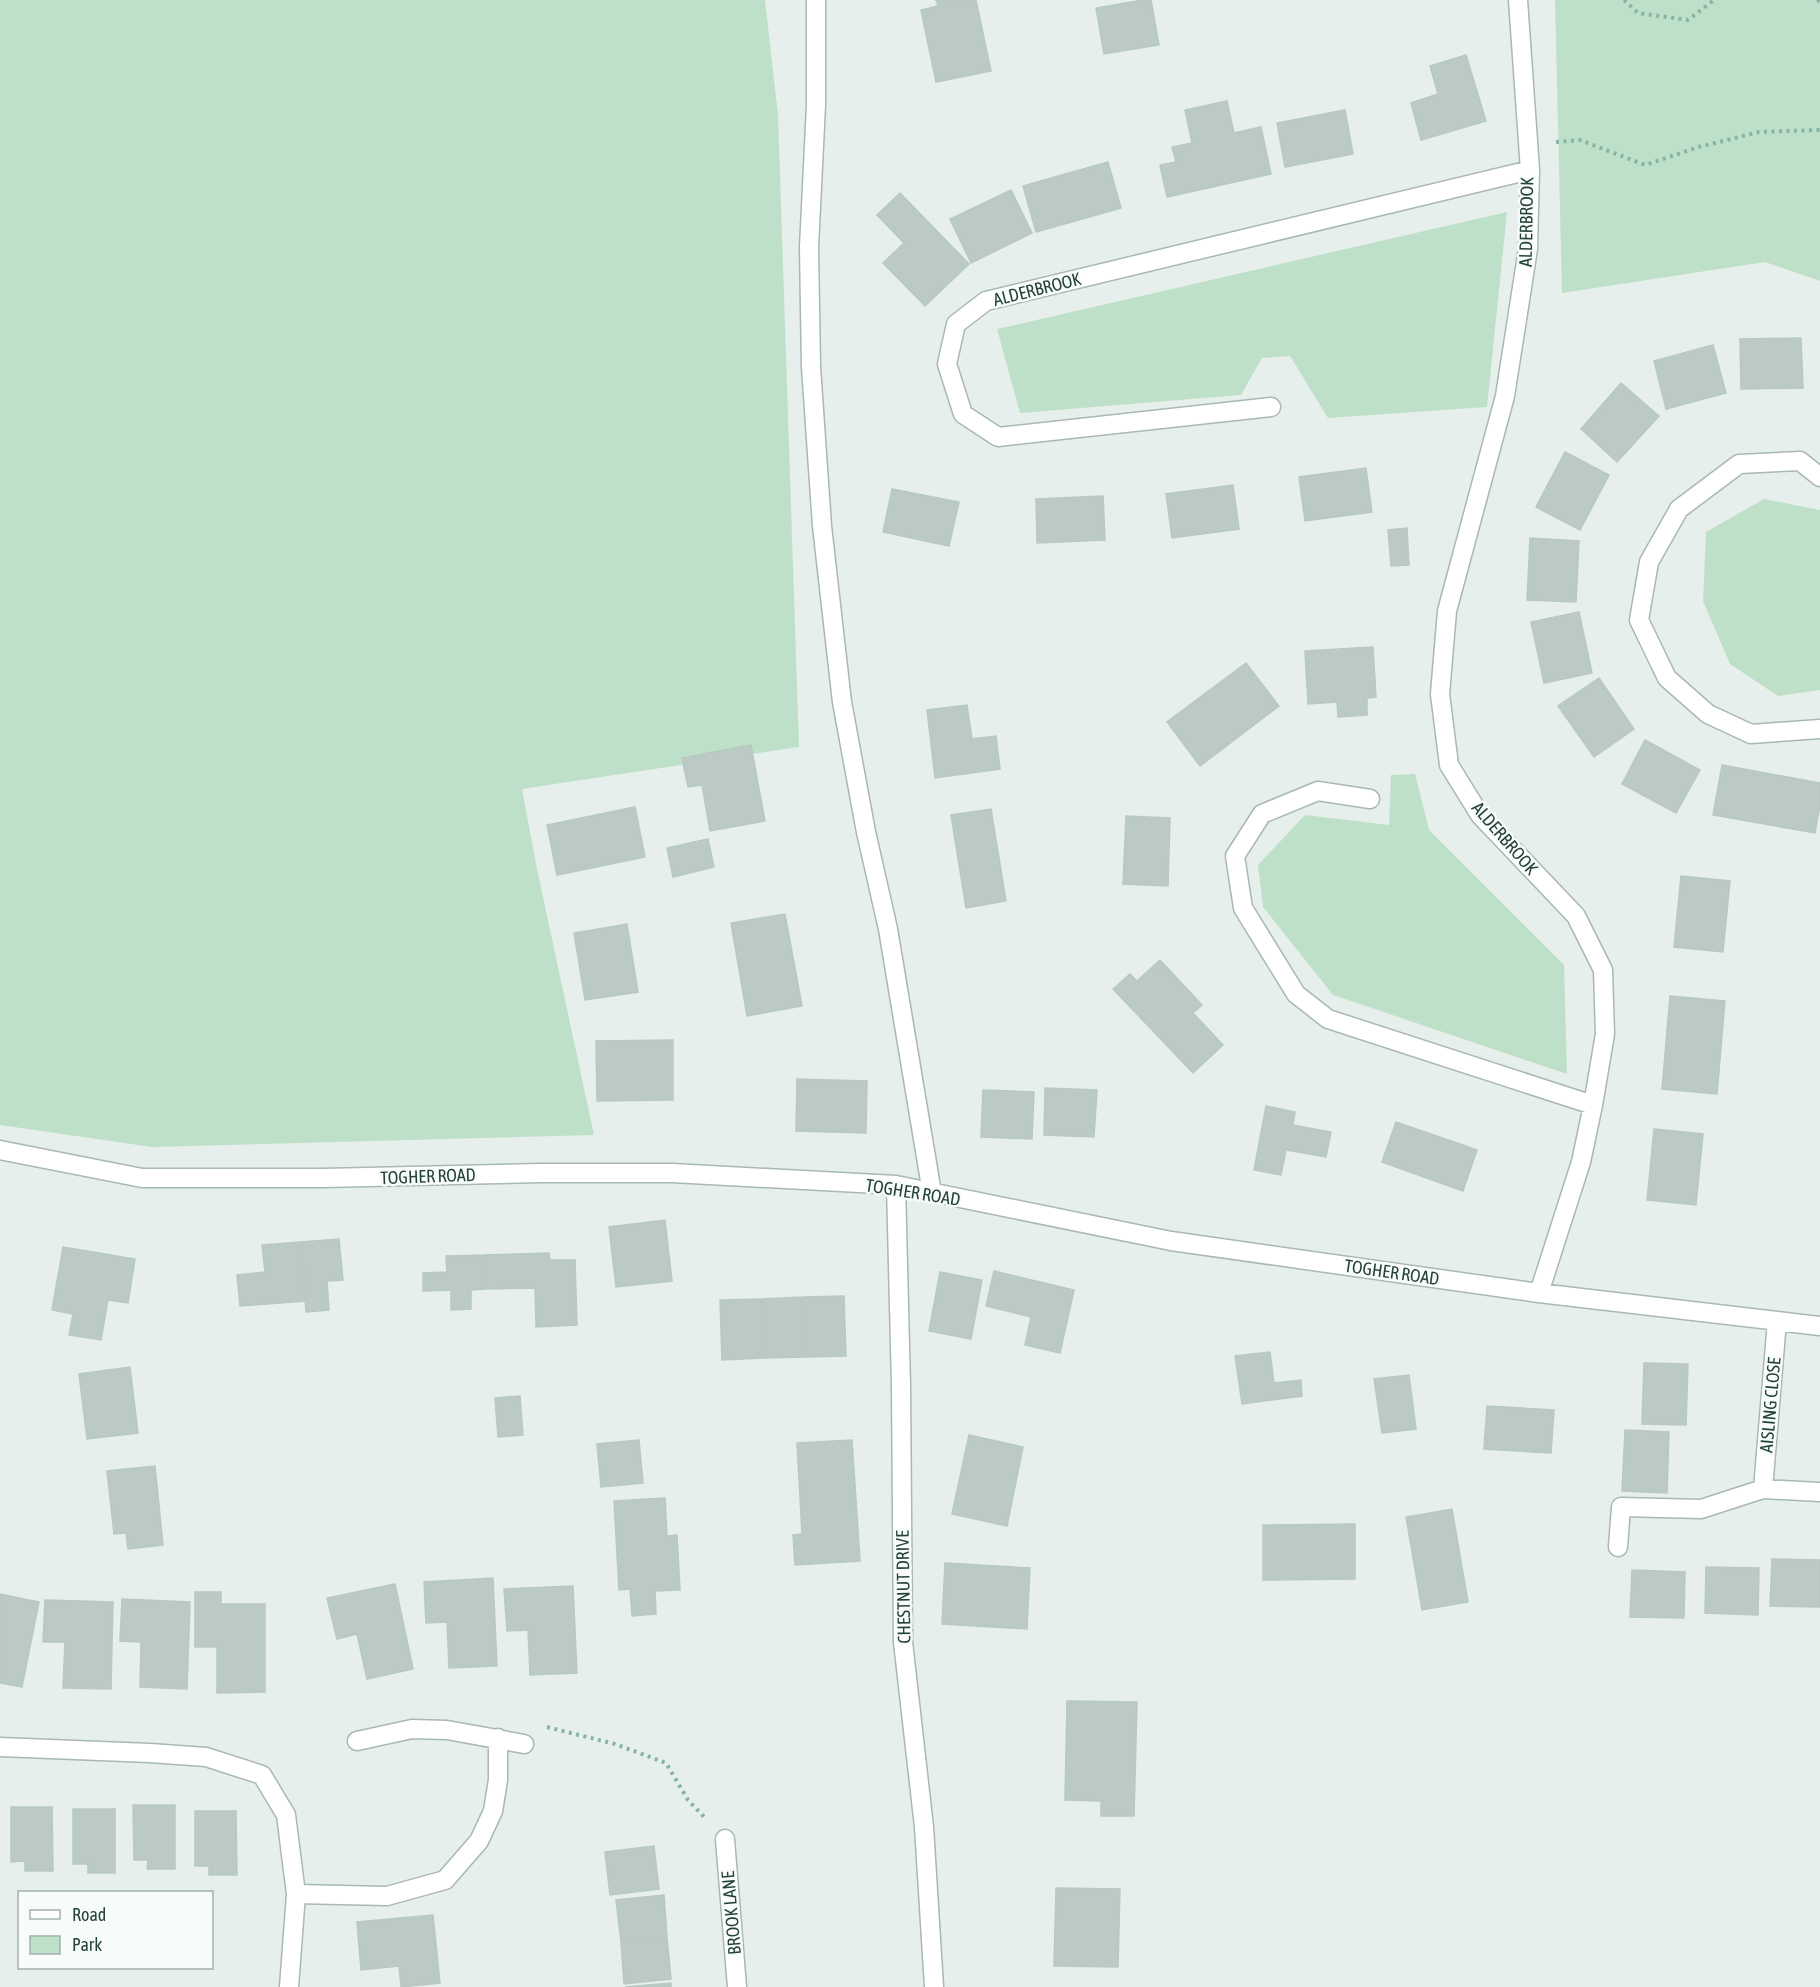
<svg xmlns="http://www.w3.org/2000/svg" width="1820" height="1987" viewBox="0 0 1820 1987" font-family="'Asap Condensed',sans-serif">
  <rect width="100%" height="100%" fill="#e6efeb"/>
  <path fill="#bfe0c8" d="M0,0H765L778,115L799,747L522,789L537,869L594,1135L152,1147L0,1125Z
    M1555,0H1820V281L1765,262L1562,293Z
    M1507,212L1487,407L1328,418L1290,356L1262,358L1241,395L1020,413L997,329Z
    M1764,499L1820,510V690L1778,696L1730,664L1703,601L1706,532Z
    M1415,774L1429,830L1564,965L1567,1074L1333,995L1263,907L1258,865L1305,815L1389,825L1391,775Z"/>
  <path fill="#bbcac4" stroke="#b8c9c2" stroke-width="1.5" d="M936,0H976L991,71L936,82L921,10L938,6Z
    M1143,0H1151L1159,45L1104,54L1096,8Z
    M1466,55L1486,121L1421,140L1411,103L1438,94L1430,66Z
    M1227,101L1234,133L1261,127L1271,174L1167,197L1160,165L1176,162L1172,147L1192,143L1185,110Z
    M1345,110L1353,154L1285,167L1277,123Z
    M1108,162L1121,208L1036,232L1023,186Z
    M1011,190L1032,233L971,263L950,219Z
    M900,193L969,264L925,306L883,263L904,243L877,215Z
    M1801,338L1803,388L1741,389L1740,339Z
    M1713,345L1726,393L1666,409L1654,361Z
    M1621,383L1659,416L1617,462L1581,429Z
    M1565,452L1609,475L1580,530L1536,507Z
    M1366,468L1372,512L1305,521L1299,477Z
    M1233,485L1239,529L1172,538L1166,494Z
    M892,489L959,502L949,546L883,532Z
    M1103,496L1105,540L1037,543L1036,499Z
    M1407,528L1409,565L1391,566L1388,530Z
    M1530,538L1579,541L1576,602L1527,600Z
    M1579,612L1592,673L1544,683L1531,622Z
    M1373,647L1376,697L1367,698V715L1338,717L1337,702L1308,704L1305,651Z
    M1246,663L1279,706L1200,766L1167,722Z
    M1599,678L1634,729L1594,757L1558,706Z
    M967,705L972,739L996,736L1000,769L935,778L927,710Z
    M1645,740L1700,770L1676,813L1622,784Z
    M751,745L765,821L710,831L702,785L688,787L682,758Z
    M1722,765L1820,783V805L1815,833L1713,815Z
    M635,807L645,857L557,875L547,825Z
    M991,809L1006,901L966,908L951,815Z
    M1126,816L1170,818L1168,886L1123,884Z
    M708,839L714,867L673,877L667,848Z
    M1681,876L1730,881L1723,952L1674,947Z
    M785,914L802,1006L747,1016L731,923Z
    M627,924L638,992L585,1000L574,933Z
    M1160,960L1202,1005L1193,1013L1223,1045L1193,1073L1113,989L1130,974L1137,981Z
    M1670,996L1725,1001L1717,1094L1662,1089Z
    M673,1040V1100L597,1101L596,1041Z
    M797,1079L867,1081L866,1133L796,1131Z
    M1045,1088L1097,1090L1094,1137L1044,1135Z
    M983,1090L1034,1092L1032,1139L981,1137Z
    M1266,1106L1295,1112L1293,1125L1331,1132L1326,1157L1286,1150L1281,1175L1254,1170Z
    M1396,1122L1477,1150L1463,1191L1382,1162Z
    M1654,1129L1703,1134L1696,1205L1647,1200Z
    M665,1220L672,1281L616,1287L609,1227Z
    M339,1239L343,1280L327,1281L329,1310L306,1312L301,1242Z
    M301,1242L306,1301L240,1306L237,1275L265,1272L262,1245Z
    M63,1247L135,1259L128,1303L108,1300L101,1340L69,1335L73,1314L52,1310Z
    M549,1253L550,1260H575L577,1325L536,1327L535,1288L485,1289L484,1255Z
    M484,1255L485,1289L471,1290V1309L451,1310V1290L423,1291V1273L447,1272L446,1256Z
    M994,1271L1074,1290L1060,1353L1025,1345L1031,1317L986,1306Z
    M940,1272L982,1280L971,1339L929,1331Z
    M844,1296L846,1356L805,1357L803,1297Z
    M803,1297L805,1357L764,1358L762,1299Z
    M762,1299L764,1358L722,1360L720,1300Z
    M1270,1352L1274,1383L1301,1380L1302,1396L1242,1404L1235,1356Z
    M1644,1363L1688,1364L1686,1425L1642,1424Z
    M130,1367L138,1433L87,1439L79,1374Z
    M1409,1375L1416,1429L1382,1433L1374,1379Z
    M520,1396L523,1435L498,1437L495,1398Z
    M1487,1406L1554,1410L1551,1453L1484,1449Z
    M1625,1430L1669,1432L1667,1493L1622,1491Z
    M969,1435L1023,1447L1007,1526L952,1514Z
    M639,1440L643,1483L601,1487L597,1444Z
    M852,1440L860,1561L795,1565L793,1535L802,1534L797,1443Z
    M155,1466L163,1545L128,1549L126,1533L114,1534L107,1471Z
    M665,1498L667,1536L677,1535L680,1590L655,1591L656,1614L632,1616L630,1589L619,1590L614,1501Z
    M1452,1509L1468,1602L1422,1610L1406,1517Z
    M1355,1524V1579L1263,1580V1525Z
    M1772,1559L1820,1560V1607L1770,1606Z
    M945,1563L1030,1568L1027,1629L942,1624Z
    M1706,1567L1759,1568L1758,1615L1705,1613Z
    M1632,1570L1685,1572L1684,1618L1630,1617Z
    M493,1578L497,1666L449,1668L447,1622L426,1623L424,1582Z
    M395,1584L413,1669L367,1679L357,1634L337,1639L327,1598Z
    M573,1586L577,1673L530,1675L528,1630L507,1631L504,1589Z
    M195,1592H221V1604H265V1692L217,1693V1647H195Z
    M0,1594L39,1602L22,1687L0,1683Z
    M122,1599L190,1602L187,1689L140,1687L141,1642L120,1641Z
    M45,1600L113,1602L111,1689L63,1688L65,1642H43Z
    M1067,1701L1137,1702L1134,1816H1101V1801L1065,1800Z
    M133,1805H175V1869H147L148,1860H134Z
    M11,1807H52L53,1871H25V1861L11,1862Z
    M73,1809H115V1873H88V1864H73Z
    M195,1811H236L237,1875H209V1866H195Z
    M654,1846L659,1889L610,1895L605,1852Z
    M1056,1888L1120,1889L1118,1967L1054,1966Z
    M664,1895L667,1937L621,1942L616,1900Z
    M433,1915L440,1983L401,1987L399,1966L361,1970L357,1922Z
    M667,1937L671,1979L624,1984L621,1942Z
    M671,1983V1987H625Z"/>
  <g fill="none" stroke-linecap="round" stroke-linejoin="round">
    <g stroke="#a8b8b2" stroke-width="21">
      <path id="street" d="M816,0V105L809,247L811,367L822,526L842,702L866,832L888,929L932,1193
        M1518,0L1530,170L1528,249L1505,396L1447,611L1440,694L1449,765L1480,815L1576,916L1603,970L1605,1034L1593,1105L1581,1162L1539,1293
        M1271,407L998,437L963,414L947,364L956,324L986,301L1530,170
        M1820,477L1800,461L1739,464L1679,509L1649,562L1639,620L1667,678L1708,714L1751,734L1820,729
        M1370,799L1318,791L1262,814L1235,856L1243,908L1296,994L1328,1019L1593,1105
        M0,1150L142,1178H323L541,1173H672L896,1185L1171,1241L1539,1293L1820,1326
        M896,1185L901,1386L903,1642L924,1827L934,1987
        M1763,1489L1777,1321
        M1618,1547L1621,1507L1701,1509L1763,1489L1820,1492
        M357,1741L412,1729L447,1730L524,1744
        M0,1747L150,1753L206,1757L262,1775L286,1815L296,1894L289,1987
        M725,1839L737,1987
        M296,1894L387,1896L445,1880L479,1841L493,1811L498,1780V1738"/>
    </g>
    <path stroke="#86b3a5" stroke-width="4" stroke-dasharray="3 4.5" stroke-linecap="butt" d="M1624,0L1638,13L1688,20L1714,0
      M1817,0L1820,1
      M1556,142L1580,140L1645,165L1699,147L1759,132L1820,130
      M547,1727L615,1744L666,1763L688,1800L706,1819"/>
    <use href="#street" stroke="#fff" stroke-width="18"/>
  </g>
  <g text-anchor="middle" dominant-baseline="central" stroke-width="5" stroke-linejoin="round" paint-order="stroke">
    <g font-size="18" fill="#24423a" stroke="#f7fbf9">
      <text transform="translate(1526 222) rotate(-89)">ALDERBROOK</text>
      <text transform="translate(1037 289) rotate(-14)">ALDERBROOK</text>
      <text transform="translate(1505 838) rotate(49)">ALDERBROOK</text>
      <text transform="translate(428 1176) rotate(-2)">TOGHER ROAD</text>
      <text transform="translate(913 1192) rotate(9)">TOGHER ROAD</text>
      <text transform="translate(1392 1272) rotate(8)">TOGHER ROAD</text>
      <text transform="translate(1770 1405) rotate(-85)">AISLING CLOSE</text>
      <text transform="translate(903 1587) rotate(-91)">CHESTNUT DRIVE</text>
      <text transform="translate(731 1913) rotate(-95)">BROOK LANE</text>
    </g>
  </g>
  <rect x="18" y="1891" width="195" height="78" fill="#f7fbf9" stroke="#a3b1ad" stroke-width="1.5"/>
  <rect x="30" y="1910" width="30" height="9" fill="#ffffff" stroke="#a3b1ad" stroke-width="1.5"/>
  <text x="72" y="1921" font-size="18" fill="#24423a">Road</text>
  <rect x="30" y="1936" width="30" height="18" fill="#bfe0c8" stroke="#a3b1ad" stroke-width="1.5"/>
  <text x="72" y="1951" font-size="18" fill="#24423a">Park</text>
</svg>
